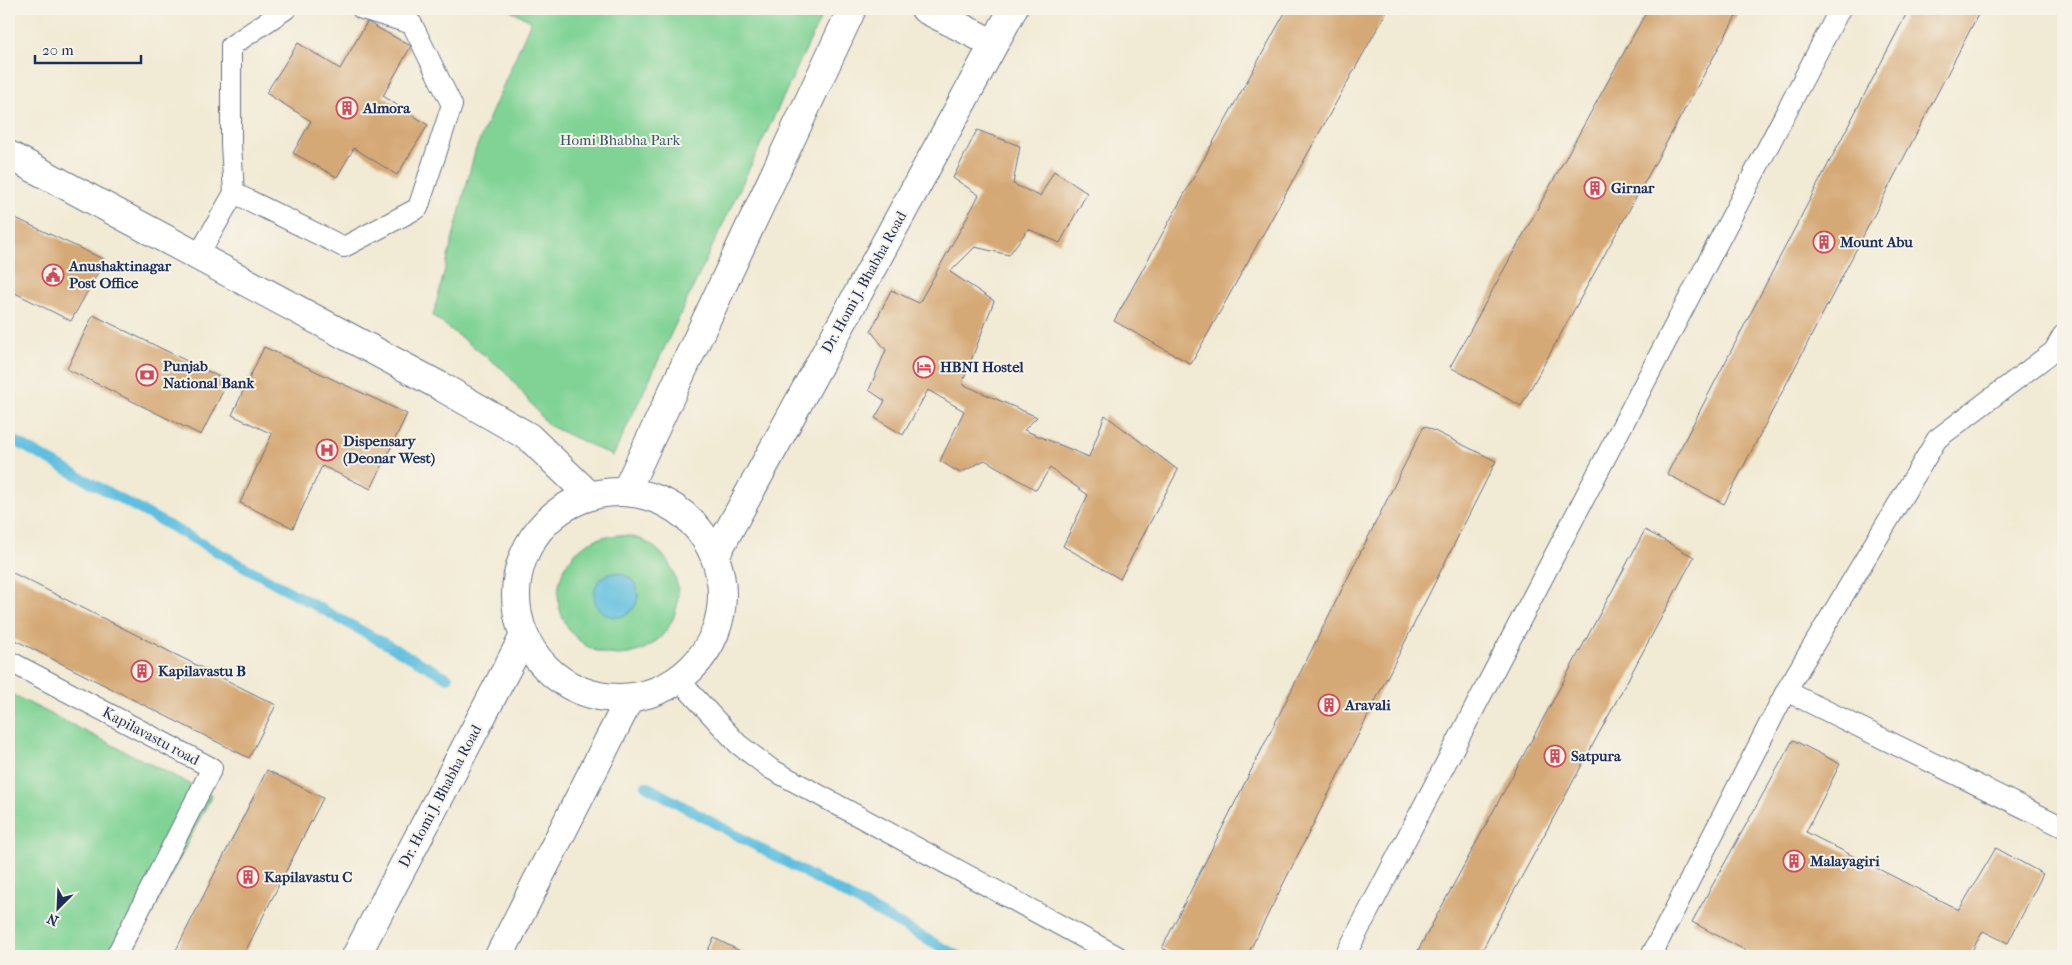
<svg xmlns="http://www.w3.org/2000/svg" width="2072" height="965" viewBox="0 0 2072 965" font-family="'IM FELL French Canon',serif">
  <rect width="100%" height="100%" fill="#f7f3e8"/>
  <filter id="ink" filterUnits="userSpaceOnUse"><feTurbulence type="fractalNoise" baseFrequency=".02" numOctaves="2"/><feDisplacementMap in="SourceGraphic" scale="10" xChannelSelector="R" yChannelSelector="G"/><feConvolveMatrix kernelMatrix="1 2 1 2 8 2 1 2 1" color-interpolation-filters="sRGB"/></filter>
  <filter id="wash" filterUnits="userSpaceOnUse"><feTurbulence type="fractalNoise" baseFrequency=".0096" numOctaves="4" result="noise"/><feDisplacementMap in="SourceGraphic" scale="20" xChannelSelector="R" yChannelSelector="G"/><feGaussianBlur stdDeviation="1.12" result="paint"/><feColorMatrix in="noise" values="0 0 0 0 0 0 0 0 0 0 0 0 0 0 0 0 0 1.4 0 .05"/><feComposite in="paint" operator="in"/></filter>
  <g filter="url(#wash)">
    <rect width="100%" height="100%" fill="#f1ead4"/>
    <path fill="#80d395" stroke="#4e817a" d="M508,9H825L613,456L548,425L505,371L433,316L475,151L531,21Z
      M558 595a60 60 0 1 1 120 0a60 60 0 1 1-120 0Z
      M9,693L212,795L130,956H9Z"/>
    <path fill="#61bfdf" stroke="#3e779e" d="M594 595a22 22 0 1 1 44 0a22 22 0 1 1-44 0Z"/>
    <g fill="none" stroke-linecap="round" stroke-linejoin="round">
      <path stroke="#61bfdf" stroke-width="10" d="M9,438L448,678
        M646,786L958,956"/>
    </g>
    <g id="blocks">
      <path fill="#d5a976" d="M1287,9H1388L1191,364L1114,321Z
        M1648,9H1740L1521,406L1450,367Z
        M1909,9H1981L1724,504L1667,474Z
        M367,22L411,46L383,96L428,125L397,175L354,148L337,177L293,153L311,121L266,93L298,43L340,69Z
        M977,130L1020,146L1013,184L1040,196L1054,171L1087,193L1060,243L1028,229L1009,255L975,247L950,272L994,301L962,384L1037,417L1024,430L1089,457L1105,415L1178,470L1120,579L1063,546L1088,495L1050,468L1036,490L985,460L960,473L940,461L964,411L928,390L903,435L875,418L885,401L869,390L886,350L871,331L891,290L919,303L963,225L979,195L953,178Z
        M9,215L105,260L71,321L9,290Z
        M93,315L228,381L201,435L67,369Z
        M264,347L407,414L371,489L322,466L293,528L240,503L272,434L232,415Z
        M1424,426L1496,461L1247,956H1178L1162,948Z
        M1645,530L1694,557L1479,956H1415Z
        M9,571L276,705L249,758L9,637Z
        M1793,740L1840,764L1806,832L1959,910L1996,848L2043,874L2008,943L1983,931L1969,956H1756L1692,922Z
        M267,770L323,798L243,956H173Z
        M714,938L750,956H705Z"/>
    </g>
  </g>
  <g filter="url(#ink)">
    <use href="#blocks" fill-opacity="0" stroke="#667087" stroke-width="1"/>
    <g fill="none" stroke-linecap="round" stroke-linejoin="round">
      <g stroke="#667087" stroke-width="22">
        <path id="service" d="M234,193L344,247L418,208L452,105L412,24L362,9
          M198,256L234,193L231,144V46L286,9
          M9,661L212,768L116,956
          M679,680L738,744L771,769L1117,956
          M1786,691L2063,827
          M1345,956L1840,9
          M1651,956L1786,691L1937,439L2054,351L2063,335"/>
      </g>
      <g stroke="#667087" stroke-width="30">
        <path id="minor" d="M9,155L440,386L529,437L589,495"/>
      </g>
      <g stroke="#667087" stroke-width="30">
        <path id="tertiary" d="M925,9L994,44
          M626,491L852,9
          M516 595a103 103 0 1 1 206 0a103 103 0 1 1-206 0Z
          M716,554L1013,9
          M356,956L524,636
          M499,956L629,700"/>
      </g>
      <use href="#service" stroke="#fff" stroke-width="20"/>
      <use href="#minor" stroke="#fff" stroke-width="28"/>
      <use href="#tertiary" stroke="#fff" stroke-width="28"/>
    </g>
  </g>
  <defs>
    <g id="building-ring" transform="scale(1.125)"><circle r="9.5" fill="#f7f3e8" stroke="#d1495b" stroke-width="1.5"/><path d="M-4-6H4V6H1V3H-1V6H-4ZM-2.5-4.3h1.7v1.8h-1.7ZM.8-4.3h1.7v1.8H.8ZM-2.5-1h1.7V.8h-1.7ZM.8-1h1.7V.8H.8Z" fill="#d1495b"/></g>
    <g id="civic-ring" transform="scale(1.125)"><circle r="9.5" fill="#f7f3e8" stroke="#d1495b" stroke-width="1.5"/><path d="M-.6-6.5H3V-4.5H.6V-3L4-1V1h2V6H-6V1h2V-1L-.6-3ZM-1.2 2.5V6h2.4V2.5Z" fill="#d1495b"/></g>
    <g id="hotel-ring" transform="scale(1.125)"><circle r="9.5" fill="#f7f3e8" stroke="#d1495b" stroke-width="1.5"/><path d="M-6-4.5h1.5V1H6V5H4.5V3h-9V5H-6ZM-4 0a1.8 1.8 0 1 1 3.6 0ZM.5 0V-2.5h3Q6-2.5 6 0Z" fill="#d1495b"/></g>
    <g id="bank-ring" transform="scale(1.125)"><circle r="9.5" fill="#f7f3e8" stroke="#d1495b" stroke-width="1.5"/><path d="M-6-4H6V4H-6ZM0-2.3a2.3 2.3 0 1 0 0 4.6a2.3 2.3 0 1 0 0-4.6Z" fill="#d1495b"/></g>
    <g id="hospital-ring" transform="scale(1.125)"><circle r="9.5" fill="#f7f3e8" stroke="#d1495b" stroke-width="1.5"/><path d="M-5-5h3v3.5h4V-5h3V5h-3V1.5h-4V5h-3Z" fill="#d1495b"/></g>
  </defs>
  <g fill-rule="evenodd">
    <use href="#building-ring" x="347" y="108"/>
    <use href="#building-ring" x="1595" y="188"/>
    <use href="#building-ring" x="1824" y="242"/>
    <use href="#civic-ring" x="53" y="275"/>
    <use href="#hotel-ring" x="924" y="367"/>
    <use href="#bank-ring" x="147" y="375"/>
    <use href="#hospital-ring" x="327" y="450"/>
    <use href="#building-ring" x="142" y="671"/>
    <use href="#building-ring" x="1329" y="705"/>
    <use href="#building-ring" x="1555" y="756"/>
    <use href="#building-ring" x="1794" y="861"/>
    <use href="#building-ring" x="248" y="877"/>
  </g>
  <g text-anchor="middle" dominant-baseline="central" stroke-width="4" stroke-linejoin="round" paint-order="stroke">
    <g font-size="15" font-weight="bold" fill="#1b2f5e" stroke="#f7f3e8" text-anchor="start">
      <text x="363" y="108">Almora</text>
      <text x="1611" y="188">Girnar</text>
      <text x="1840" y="242">Mount Abu</text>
      <text x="69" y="266">Anushaktinagar<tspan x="69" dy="17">Post Office</tspan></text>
      <text x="163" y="366">Punjab<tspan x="163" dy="17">National Bank</tspan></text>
      <text x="940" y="367">HBNI Hostel</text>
      <text x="343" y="441">Dispensary<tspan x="343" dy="17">(Deonar West)</tspan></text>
      <text x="158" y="671">Kapilavastu B</text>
      <text x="1345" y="705">Aravali</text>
      <text x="1571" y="756">Satpura</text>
      <text x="1810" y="861">Malayagiri</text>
      <text x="264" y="877">Kapilavastu C</text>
    </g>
    <g font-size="15" fill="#34586c" stroke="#f7f3e8">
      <text x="620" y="140">Homi Bhabha Park</text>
    </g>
    <g font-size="15" fill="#1b2f5e" stroke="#f7f3e8">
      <text transform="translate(864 282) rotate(-61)">Dr. Homi J. Bhabha Road</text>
      <text transform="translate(151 736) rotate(28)">Kapilavastu road</text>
      <text transform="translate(440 796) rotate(-62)">Dr. Homi J. Bhabha Road</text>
    </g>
  </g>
  <rect width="2072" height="965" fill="none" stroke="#f7f3e8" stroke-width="30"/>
  <g transform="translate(58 908) rotate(204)" stroke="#f7f3e8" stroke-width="4" paint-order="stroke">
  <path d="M0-4L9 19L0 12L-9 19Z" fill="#1b2f5e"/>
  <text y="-8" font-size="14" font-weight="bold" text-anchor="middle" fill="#1b2f5e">N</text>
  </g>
  <path d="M35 55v8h106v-8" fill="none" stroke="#1b2f5e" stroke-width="2.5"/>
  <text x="42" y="55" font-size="15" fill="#1b2f5e" stroke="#f7f3e8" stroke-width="4" paint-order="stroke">20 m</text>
</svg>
